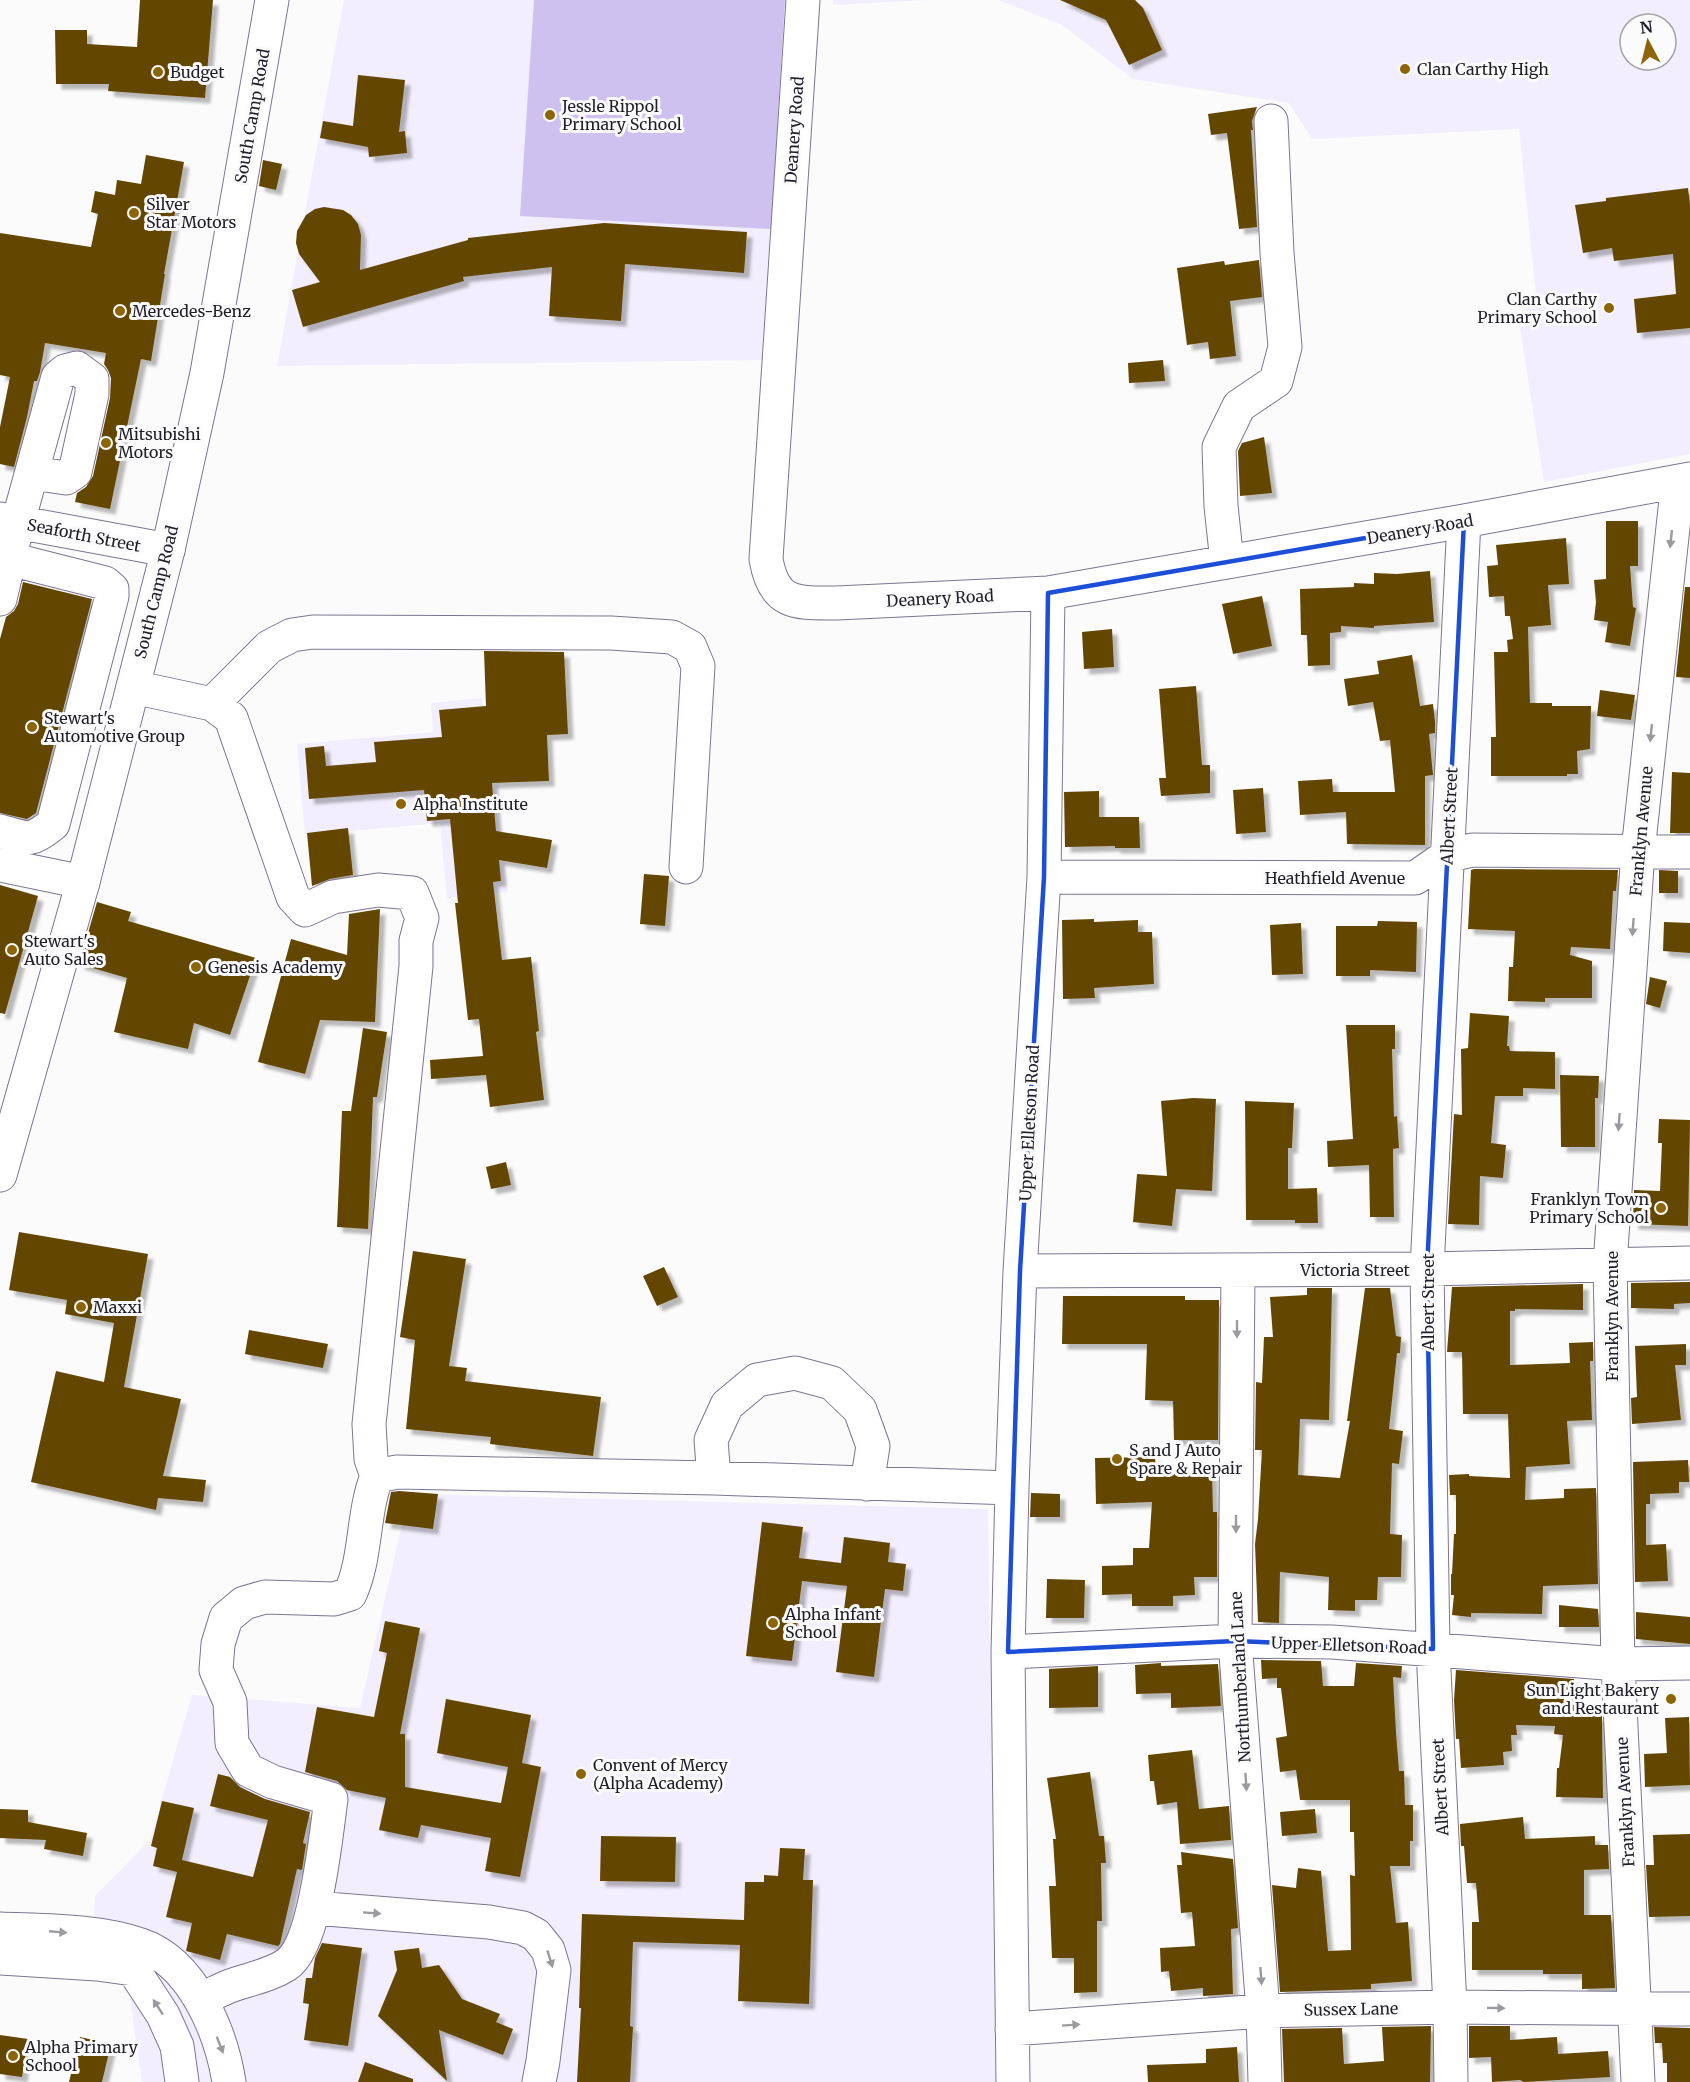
<svg xmlns="http://www.w3.org/2000/svg" width="1690" height="2082" viewBox="0 0 1690 2082" font-family="Merriweather,serif">
  <defs>
    <filter id="shadow"><feDropShadow dx="5.5" dy="5.5" stdDeviation="1.5" flood-color="#0004"/></filter>
  </defs>
  <rect width="100%" height="100%" fill="#fbfbfb"/>
  <path fill="#f2eefd" fill-rule="evenodd" d="M344,0H785L762,360L277,366Z
    M833,0H928L833,5Z
    M998,0H1690V454L1544,482L1519,321L1536,294L1519,129L1312,139L1289,103L1133,79L1062,25ZM1630,24H1666V60H1630Z
    M482,698L490,784H499L508,892L447,898L440,823L305,835L297,744L433,732L431,703Z
    M409,1494L988,1509L996,2082H142L128,1984L92,1952L95,1896L150,1840L192,1695L360,1708Z"/>
  <path fill="#cfc1ef" d="M534,0H785L771,229L520,216Z"/>
  <path fill="#644703" filter="url(#shadow)" d="M140,0H213L205,98L108,91L109,84H56L55,30H87V44L137,47Z
    M1060,0H1135L1143,8L1162,50L1129,65L1106,20Z
    M358,75L405,80L399,132L405,131L407,153L369,157L368,147L320,138L323,121L353,126Z
    M1257,107L1252,121L1253,130H1251L1257,227L1239,229L1227,133L1211,135L1208,114Z
    M146,155L184,162L164,274H165L151,361L141,359L110,509L75,502L77,493L86,487L93,476L110,398L111,378L108,370L104,364L106,353L45,343L40,372L37,381H34L27,417L14,467L0,464V427L10,377L0,375V233L91,247L98,214L91,212L95,191L115,195L117,180L141,184Z
    M263,160L282,164L276,190L259,186Z
    M1688,188L1690,205V328L1637,333L1634,299L1676,294L1673,254L1614,261L1612,248L1583,253L1575,205L1606,201V198Z
    M324,207L343,210L351,215L358,224L361,235L360,270L468,240V238L604,223L747,232L744,273L625,264L621,321L549,316L552,267L463,277L464,281L303,327L292,290L320,282L299,254L296,243L297,231L306,215L315,209Z
    M1259,260L1262,297L1230,301L1236,356L1210,359L1208,342L1187,345L1177,268L1224,261L1225,265Z
    M1163,360L1165,381L1129,383L1128,363Z
    M1264,437L1272,493L1240,496L1238,451L1242,443Z
    M1606,521H1638V566H1630L1633,607L1636,608L1630,646L1605,642L1608,622L1594,620L1596,602L1594,580L1606,579Z
    M1566,538L1569,584L1548,585L1551,625L1528,627L1530,703H1552V706H1591L1590,749L1577,751L1578,774H1567V776H1491V737H1496L1494,652H1508L1507,640L1513,639L1510,616H1505L1504,596L1489,597L1487,566L1498,565L1496,545Z
    M1430,571L1434,622L1374,626V628L1341,626V632L1330,633V665L1308,666L1307,635H1301L1300,589L1354,587V583L1374,584V573L1397,574Z
    M23,582L92,599L36,813L27,819L0,813V639L6,617L14,611L18,604Z
    M1685,587H1690V678L1676,677Z
    M1262,596L1272,646L1233,654L1222,604Z
    M1112,629L1114,667L1084,669L1082,632Z
    M484,651L564,652L568,734L547,735L549,781L492,783L496,831L552,840L547,868L499,860L501,881L493,882L502,960L531,957L539,1031L536,1032L544,1100L490,1107L486,1075L431,1079L430,1060L483,1056L479,1019L468,1020L455,903H458L450,819L427,821L424,790L309,799L305,748L324,746L326,766L376,762L374,742L442,737L439,710L486,706Z
    M1412,655L1420,706L1433,704L1435,722V733L1429,734L1433,775L1425,776V845L1347,844L1346,812L1300,815L1298,781L1332,779L1333,792H1395L1390,740L1380,741L1373,702L1348,706L1344,679L1379,674L1377,661Z
    M1196,686L1202,765H1210V793L1161,796L1159,778H1166L1159,689Z
    M1600,690L1635,695L1631,720L1597,716Z
    M1672,772L1690,773V833H1670Z
    M1263,788L1266,832L1236,834L1233,790Z
    M1099,791V817H1139L1140,848H1115V846L1065,847L1064,792Z
    M348,828L353,875L330,879L312,886L307,833Z
    M1474,869L1618,870L1616,891H1613L1610,949L1571,947L1570,955L1592,961V998H1545V1002L1508,1001L1509,967H1513L1515,931L1468,929L1471,870Z
    M1659,870L1678,871V893H1659Z
    M644,874L669,876L665,926L640,924Z
    M0,885L38,896L5,1014L0,1013Z
    M97,902L131,912L128,921L256,958L230,1035L194,1023L188,1049L114,1032L127,978L79,964Z
    M380,909L375,1022L320,1020L305,1074L258,1062L291,939L347,955L349,914Z
    M1094,919V922L1138,920V932H1152L1154,984L1094,988L1095,998L1063,999L1062,920Z
    M1378,921L1417,922L1416,972L1370,970V976H1336V926H1377Z
    M1664,922L1690,923V953L1663,951Z
    M1301,923L1303,974L1272,975L1270,925Z
    M1650,977L1667,981L1660,1008L1646,1004Z
    M1470,1013L1509,1016L1507,1046H1509L1510,1051L1555,1052V1089L1523,1088V1096H1495L1491,1143L1506,1145L1503,1178L1480,1176L1479,1225L1448,1224L1454,1114L1462,1115L1461,1049L1468,1048Z
    M1346,1025H1395V1049H1392L1394,1117L1397,1116L1399,1148L1393,1149L1394,1217H1370L1369,1165L1328,1167L1327,1141L1353,1139Z
    M363,1028L387,1032L377,1097H373L368,1229L337,1227L342,1111H351Z
    M1560,1075L1599,1076L1598,1098H1595V1147H1561Z
    M1193,1098L1216,1099L1212,1191L1176,1189L1172,1226L1133,1222L1137,1174L1167,1176L1161,1101Z
    M1245,1101L1294,1103L1292,1148H1288V1189L1317,1188L1318,1223H1295V1220H1246Z
    M1659,1119L1690,1120L1688,1226L1633,1224L1634,1190L1660,1191L1662,1143H1658Z
    M506,1162L511,1185L491,1189L486,1167Z
    M19,1232L148,1254L124,1387L181,1399L163,1476L206,1480L203,1502L158,1498L156,1510L31,1482L56,1371L104,1382L114,1323L65,1314L67,1300L9,1290Z
    M413,1251L466,1259L449,1366L467,1368L465,1381L601,1397L593,1456L490,1444L491,1437L406,1429L415,1340L400,1337Z
    M664,1267L678,1297L657,1306L643,1276Z
    M1690,1282V1303L1674,1304V1309L1631,1308V1283Z
    M1583,1284V1310L1515,1309V1311H1510V1365L1570,1363L1569,1343L1593,1342V1361H1590L1592,1420L1567,1421L1570,1464L1526,1467L1525,1500L1564,1498V1489L1596,1488L1598,1584L1543,1586L1542,1614L1471,1613V1617L1452,1615L1454,1595H1451V1574H1452L1454,1534H1456V1495H1450L1449,1475L1469,1474V1476L1510,1478L1508,1414H1463L1462,1352H1447L1452,1287Z
    M1307,1288H1332L1329,1420L1300,1419L1298,1475L1340,1478L1350,1421H1347L1365,1288H1390L1396,1336L1401,1337L1400,1353H1397L1389,1429L1403,1431L1399,1464L1392,1463L1390,1534L1402,1535L1401,1577H1378L1377,1600H1355V1611L1328,1610L1329,1577L1280,1572L1279,1623L1258,1622L1255,1544L1258,1519L1262,1450H1255L1256,1382L1262,1383L1264,1337H1273L1270,1297L1307,1295Z
    M1063,1296H1185V1300H1219L1218,1440H1174L1173,1401L1145,1400L1147,1344H1062Z
    M249,1330L328,1344L323,1368L245,1354Z
    M1686,1344V1365H1675L1681,1420L1632,1424L1631,1398L1637,1397L1635,1346Z
    M1155,1457L1156,1474L1212,1473L1213,1512H1217V1577H1194L1195,1595L1173,1596V1606H1132V1594L1102,1595V1566L1133,1565V1548H1149L1152,1502L1096,1504L1095,1458Z
    M1688,1460L1689,1482H1679V1493L1650,1494V1504H1646V1545L1666,1544L1668,1581L1635,1582L1633,1462Z
    M399,1491L438,1494L433,1529L385,1523L391,1492Z
    M1031,1493L1060,1494V1517H1030Z
    M762,1522L803,1527L799,1558L841,1563L844,1537L890,1543L888,1562L906,1564L903,1591L885,1589L874,1677L836,1672L847,1586L802,1581L792,1661L746,1656Z
    M1047,1579L1085,1580L1084,1618H1046Z
    M1559,1605L1598,1609L1599,1627H1559Z
    M1636,1612L1690,1617V1644L1636,1639Z
    M385,1621L420,1628L400,1734H405V1787L501,1803L508,1767L437,1753L446,1699L531,1715L522,1763L541,1767L520,1877L485,1871L491,1838L421,1825L418,1838L379,1830L386,1798L347,1790L337,1781L305,1772L317,1707L374,1717L387,1653L379,1651Z
    M1261,1660L1321,1661L1323,1686H1354L1356,1663L1402,1666L1401,1678L1393,1677L1396,1732L1399,1771H1404L1405,1805H1413V1841H1410V1866H1390L1396,1923L1408,1922L1412,1981L1371,1984V1989L1280,1992L1272,1885L1296,1888L1298,1868L1321,1871L1328,1951L1351,1950L1350,1875L1355,1876L1354,1832H1350V1800H1300L1296,1770L1280,1772L1276,1738L1287,1736L1281,1688H1277V1678L1262,1679Z
    M1161,1663V1666L1218,1664L1221,1706L1171,1708V1693L1136,1694L1135,1665Z
    M1098,1666V1707L1049,1708V1669Z
    M1456,1670L1574,1679V1713L1602,1716L1603,1798L1556,1797L1557,1768H1559L1563,1735L1554,1734L1555,1726L1516,1725L1517,1735H1511L1512,1751L1503,1752L1504,1765L1461,1768L1459,1739H1456L1454,1700Z
    M1689,1717L1690,1785L1645,1787L1644,1754L1667,1753L1665,1718Z
    M1192,1750L1199,1809L1229,1806L1231,1840L1180,1844L1177,1802L1157,1805L1154,1781H1150L1148,1755Z
    M1090,1772L1099,1836H1104L1106,1863H1101L1102,1921H1097V1992L1074,1993V1958H1052L1049,1886H1056L1053,1839H1056L1047,1778Z
    M218,1774L230,1777L240,1787L265,1799L310,1812L303,1843L306,1844L302,1870L297,1869L280,1944L278,1946L227,1934L220,1960L186,1951L192,1923L166,1917L177,1872L153,1866L157,1848L151,1846L162,1801L194,1808L182,1860L253,1877L268,1820L210,1806Z
    M0,1809L28,1810V1822L87,1833L83,1856L44,1849L46,1840L0,1838Z
    M1315,1809L1317,1833L1282,1836L1280,1812Z
    M1523,1817L1525,1839L1595,1836V1845H1608L1609,1869L1584,1870V1915H1611L1615,1988L1582,1989V1974H1543V1970H1472V1922H1479L1476,1883H1467L1464,1846H1461L1460,1824Z
    M1690,1834V1916L1649,1917L1646,1865H1654L1653,1835Z
    M601,1836L676,1837L675,1882L600,1881Z
    M780,1848L805,1849L803,1880H813L809,2004L738,2001L740,1945L633,1942L630,2026L633,2027L630,2082H577L581,2008H579L582,1914L744,1920L745,1882H764V1875L778,1876Z
    M1181,1852L1233,1859L1238,1928L1231,1929L1233,1994L1203,1996V1988L1171,1991L1169,1971L1161,1972L1160,1948L1195,1946L1192,1912L1181,1913L1177,1865H1182Z
    M322,1943L362,1948L348,2046L304,2040L309,2004L303,2003L306,1978H312L315,1958Z
    M419,1948L422,1968L439,1965L462,1999L500,2014L496,2022L513,2029L503,2055L439,2030L447,2081L378,2016L397,1970L394,1951Z
    M1431,2026L1430,2082H1284L1282,2029L1342,2028L1344,2064L1384,2061L1382,2027Z
    M1469,2026H1510V2040L1557,2037L1558,2054L1608,2051L1610,2077L1524,2082L1520,2080L1492,2082L1491,2057L1469,2058Z
    M1654,2027L1690,2028V2082H1667V2063H1663L1662,2043H1655Z
    M0,2035L28,2039L22,2077L0,2074Z
    M80,2037L111,2044L102,2082H69Z
    M1237,2047L1239,2082H1148L1147,2065L1206,2063V2049Z
    M365,2062L413,2079V2082H358Z"/>
  <g fill="none" stroke-linecap="round" stroke-linejoin="round">
    <g stroke="#7d7590" stroke-width="35">
      <path id="minor" d="M803,0L766,559C774,606 797,603 837,603L1048,593L1464,521L1690,479
        M0,519L168,550
        M1227,562L1221,506L1219,447L1239,406L1276,381L1285,347L1277,253L1271,121
        M0,599L18,522L58,377L65,371L77,368L92,379V394L75,472L66,478L32,473
        M133,687L212,704L231,718L293,897L305,910L333,897L378,890L412,893L422,918L416,941V966L369,1424L371,1459L377,1476
        M212,704L269,647L292,635L313,632L611,633L672,637L690,647L698,666L686,867
        M0,831C28,839 30,843 53,824L112,596V589L105,583L10,559
        M0,865L83,882
        M1044,877L1415,878L1447,856L1472,850L1690,852
        M1238,1270L1235,1641L1263,2011L1265,2082
        M1020,1271L1427,1269L1690,1263
        M714,1478L711,1440L727,1405L757,1380L795,1373L832,1383L860,1410L873,1446L867,1484
        M1008,1652L1235,1641L1332,1642L1618,1664L1690,1663
        M314,1908L489,1922L523,1928L536,1935L548,1950L554,1970L543,2061L539,2082
        M0,1929C45,1931 98,1930 141,1945C193,1963 221,2032 229,2082
        M0,1958L97,1964L133,1969L163,2015L177,2046L182,2082
        M201,1999C211,1995 220,1990 230,1986C249,1979 269,1976 286,1965C316,1946 326,1834 331,1799L273,1782L248,1770L232,1743L230,1702L216,1670L218,1644L226,1618L244,1603L265,1597L334,1599L350,1594C367,1557 362,1514 377,1476L397,1472L714,1478L1012,1488
        M1012,2029L1263,2011L1450,2007L1690,2009
        M1013,2082L1008,1652L1012,1488L1020,1271L1044,877L1048,593
        M1451,2082L1450,2007L1433,1649L1427,1269L1464,521
        M1638,2082L1618,1664L1610,1265L1638,851L1678,481"/>
    </g>
    <g stroke="#7d7590" stroke-width="35">
      <path id="major" d="M0,1175L83,882L168,550L207,373L272,0"/>
    </g>
    <use href="#minor" stroke="#fff" stroke-width="33"/>
    <use href="#major" stroke="#fff" stroke-width="33"/>
  </g>
  <defs><path id="oneway-solid" d="M-6-.8H1V-3.2L6.5 0L1 3.2V.8H-6Z" transform="scale(1.5)"/></defs>
  <g fill="#9b9a9f">
    <use href="#oneway-solid" transform="translate(1671 539) rotate(96)"/>
    <use href="#oneway-solid" transform="translate(1651 733) rotate(96)"/>
    <use href="#oneway-solid" transform="translate(1633 927) rotate(94)"/>
    <use href="#oneway-solid" transform="translate(1619 1122) rotate(94)"/>
    <use href="#oneway-solid" transform="translate(1237 1329) rotate(90)"/>
    <use href="#oneway-solid" transform="translate(1236 1524) rotate(90)"/>
    <use href="#oneway-solid" transform="translate(1246 1782) rotate(86)"/>
    <use href="#oneway-solid" transform="translate(372 1913) rotate(4)"/>
    <use href="#oneway-solid" transform="translate(58 1932) rotate(5)"/>
    <use href="#oneway-solid" transform="translate(550 1959) rotate(73)"/>
    <use href="#oneway-solid" transform="translate(1261 1976) rotate(86)"/>
    <use href="#oneway-solid" transform="translate(158 2007) rotate(-123)"/>
    <use href="#oneway-solid" transform="translate(1496 2008) rotate(1)"/>
    <use href="#oneway-solid" transform="translate(1071 2025) rotate(-4)"/>
    <use href="#oneway-solid" transform="translate(220 2045) rotate(69)"/>
  </g>
  <path fill="none" stroke="#1d4ed8" stroke-width="4.5" stroke-linejoin="round" d="M1464,521L1427,1269L1433,1649L1235,1641L1008,1652L1020,1271L1044,877L1048,593Z"/>
  <g fill="#8d6509" stroke="#fbfbfb" stroke-width="2">
    <circle cx="1405" cy="69" r="6"/>
    <circle cx="158" cy="72" r="6"/>
    <circle cx="550" cy="115" r="6"/>
    <circle cx="134" cy="213" r="6"/>
    <circle cx="1609" cy="308" r="6"/>
    <circle cx="120" cy="311" r="6"/>
    <circle cx="106" cy="443" r="6"/>
    <circle cx="32" cy="727" r="6"/>
    <circle cx="401" cy="804" r="6"/>
    <circle cx="12" cy="950" r="6"/>
    <circle cx="196" cy="967" r="6"/>
    <circle cx="1661" cy="1208" r="6"/>
    <circle cx="81" cy="1307" r="6"/>
    <circle cx="1117" cy="1459" r="6"/>
    <circle cx="773" cy="1623" r="6"/>
    <circle cx="1671" cy="1699" r="6"/>
    <circle cx="581" cy="1774" r="6"/>
    <circle cx="13" cy="2056" r="6"/>
  </g>
  <g text-anchor="middle" dominant-baseline="central" stroke-width="6" stroke-linejoin="round" paint-order="stroke">
    <g font-size="16" fill="#211e29" stroke="#fbfbfb" text-anchor="start">
      <text x="1417" y="69">Clan Carthy High</text>
      <text x="170" y="72">Budget</text>
      <text x="562" y="106">Jessle Rippol<tspan x="562" dy="18">Primary School</tspan></text>
      <text x="146" y="204">Silver<tspan x="146" dy="18">Star Motors</tspan></text>
      <text x="1597" y="299" text-anchor="end">Clan Carthy<tspan x="1597" dy="18">Primary School</tspan></text>
      <text x="132" y="311">Mercedes-Benz</text>
      <text x="118" y="434">Mitsubishi<tspan x="118" dy="18">Motors</tspan></text>
      <text x="44" y="718">Stewart's<tspan x="44" dy="18">Automotive Group</tspan></text>
      <text x="413" y="804">Alpha Institute</text>
      <text x="24" y="941">Stewart's<tspan x="24" dy="18">Auto Sales</tspan></text>
      <text x="208" y="967">Genesis Academy</text>
      <text x="1649" y="1199" text-anchor="end">Franklyn Town<tspan x="1649" dy="18">Primary School</tspan></text>
      <text x="93" y="1307">Maxxi</text>
      <text x="1129" y="1450">S and J Auto<tspan x="1129" dy="18">Spare &amp; Repair</tspan></text>
      <text x="785" y="1614">Alpha Infant<tspan x="785" dy="18">School</tspan></text>
      <text x="1659" y="1690" text-anchor="end">Sun Light Bakery<tspan x="1659" dy="18">and Restaurant</tspan></text>
      <text x="593" y="1765">Convent of Mercy<tspan x="593" dy="18">(Alpha Academy)</tspan></text>
      <text x="25" y="2047">Alpha Primary<tspan x="25" dy="18">School</tspan></text>
    </g>
    <g font-size="16" fill="#211e29" stroke="#fbfbfb">
      <text transform="translate(252 116) rotate(-80)">South Camp Road</text>
      <text transform="translate(794 130) rotate(-86)">Deanery Road</text>
      <text transform="translate(1420 529) rotate(-10)">Deanery Road</text>
      <text transform="translate(84 535) rotate(11)">Seaforth Street</text>
      <text transform="translate(156 592) rotate(-76)">South Camp Road</text>
      <text transform="translate(940 598) rotate(-3)">Deanery Road</text>
      <text transform="translate(1449 816) rotate(-87)">Albert Street</text>
      <text transform="translate(1641 831) rotate(-85)">Franklyn Avenue</text>
      <text x="1335" y="878">Heathfield Avenue</text>
      <text transform="translate(1029 1123) rotate(-87)">Upper Elletson Road</text>
      <text x="1355" y="1270">Victoria Street</text>
      <text transform="translate(1428 1302) rotate(-90)">Albert Street</text>
      <text transform="translate(1612 1316) rotate(-90)">Franklyn Avenue</text>
      <text transform="translate(1349 1645) rotate(2)">Upper Elletson Road</text>
      <text transform="translate(1240 1677) rotate(-93)">Northumberland Lane</text>
      <text transform="translate(1440 1787) rotate(-93)">Albert Street</text>
      <text transform="translate(1625 1802) rotate(-93)">Franklyn Avenue</text>
      <text transform="translate(1351 2009) rotate(-1)">Sussex Lane</text>
    </g>
  </g>
  <g transform="translate(1648 42) rotate(353)"><circle r="28" fill="#fbfbfb" stroke="#a4a3a7" stroke-width="1.5"/>
  <path d="M0-4.5L10 22L0 15L-10 22Z" fill="#8d6509"/>
  <text y="-9" font-size="16" font-weight="bold" text-anchor="middle" fill="#211e29">N</text>
  </g>
</svg>
